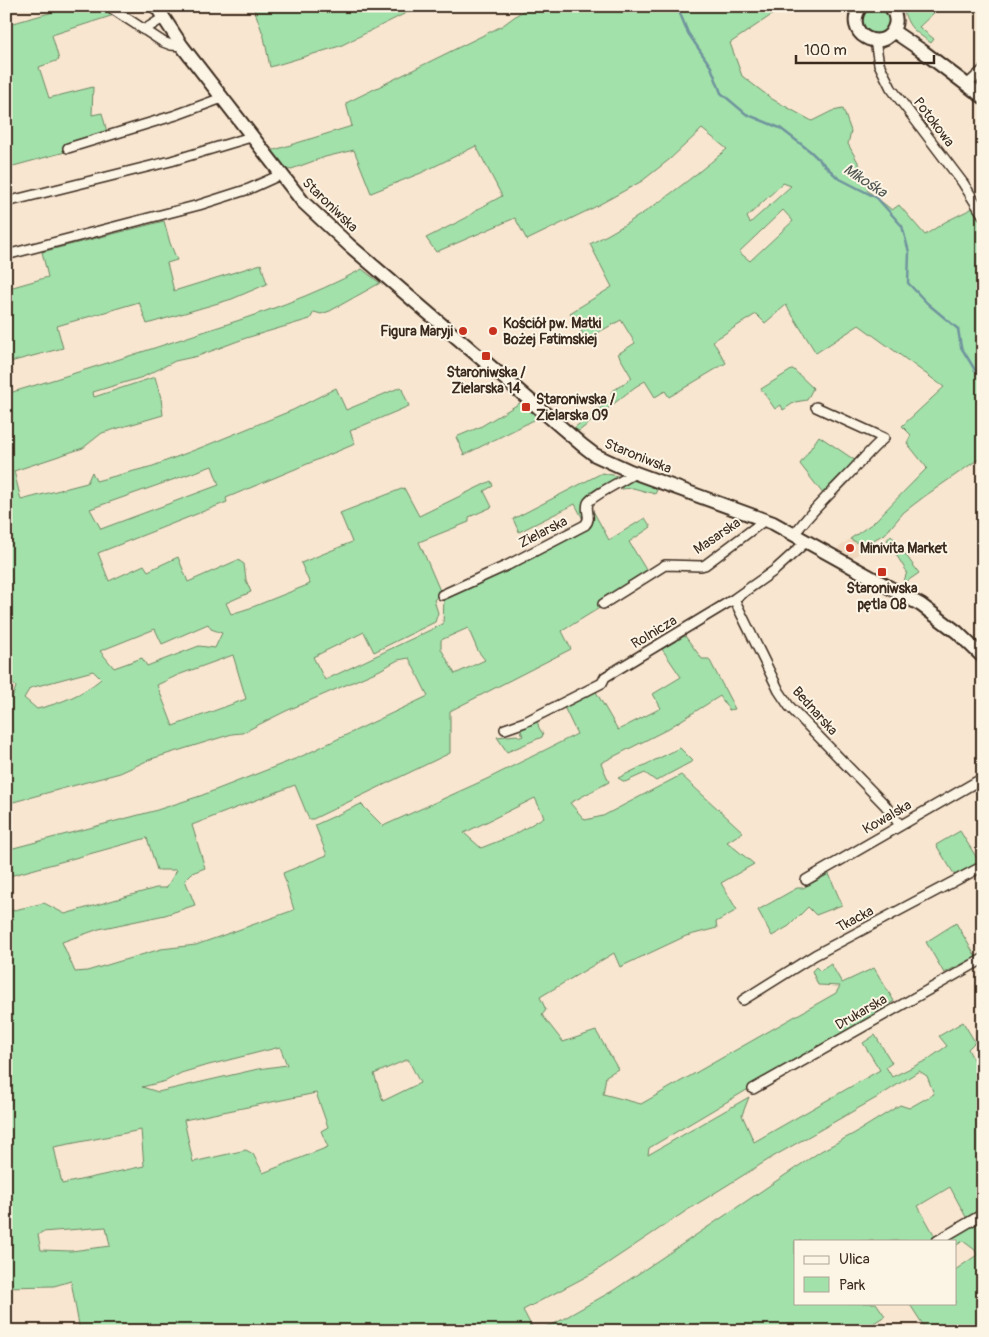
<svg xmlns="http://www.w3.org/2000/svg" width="989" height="1337" viewBox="0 0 989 1337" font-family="Pangolin,sans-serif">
  <rect width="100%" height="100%" fill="#f8e6d0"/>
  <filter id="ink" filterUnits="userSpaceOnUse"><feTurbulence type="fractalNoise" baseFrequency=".02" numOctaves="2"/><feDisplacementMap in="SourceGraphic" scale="10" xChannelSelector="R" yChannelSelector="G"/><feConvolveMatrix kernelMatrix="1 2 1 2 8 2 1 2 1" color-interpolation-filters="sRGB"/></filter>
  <g filter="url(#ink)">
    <path fill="#f1d8be" d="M850,539L866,547L858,551L859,554L853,557L837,549Z"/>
    <path fill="#a2e1aa" stroke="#6e8664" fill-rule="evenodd" d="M75,6H101L114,15L52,35L59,60L39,67L49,98L93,87L92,115L102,113L107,132L65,145V152L6,168V25Z
      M264,6H420L340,46L270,67L264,37L254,9Z
      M529,6H785L730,43L742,76L772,99L812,121L832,111L843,109L851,131L848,144L864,173L868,191L892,210L899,205L925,235L945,222L973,208L983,226V456L925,496L904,512L886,533L870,542L866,547L850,539L873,523L927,468L907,443L911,435L902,426L944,387L859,325L816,353L786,305L765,323L756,314L713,341L726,363L669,397L665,391L655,397L645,381L635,387L579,431L574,428L614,397L611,392L632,378L618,354L635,343L621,320L586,339L570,313L612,287L590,244C642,218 682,186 727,149L702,129L670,159L642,181L593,208L527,240L515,218L436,252L426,238L466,218L478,209L502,196L476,146L421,173L371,193L354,150L325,157L286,171L271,151L352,126L346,103L502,26ZM783,183L791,186L750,223L747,217ZM783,210L793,221L750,261L739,252Z
      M902,6H941L919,27L934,39L931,43C912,29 909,29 902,6Z
      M863 20a13 13 0 1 1 26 0a13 13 0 1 1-26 0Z
      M164,221L170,243L177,260L167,263L174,291L261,264L267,284L232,299L147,324L139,302L57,326L63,348L6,363V289L48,277L42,252Z
      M362,269L380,283L330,311L321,314L314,312L310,319L246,338L198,356L175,361L143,377L93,392L94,397L155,377L161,398L163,415L102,433L83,448L14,471L21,500L87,483L92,472L96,481L153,466L205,446L293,410L336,388L346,410L401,387L409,406L350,431L355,444L226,498L227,502L98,553L109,581L144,565L148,571L178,557L188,582L238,560L244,564L246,580L251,592L226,603L231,614L250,608L310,584L301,563L352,542L340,513L404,488L419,516L491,481L493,486L484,491L492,507L469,517V522L419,542L441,593L434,600L438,613L435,622L374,652L364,632L313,657L325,680L443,624L444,599L591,522L592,509L609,540L645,518L651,527L629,542L648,573L599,602L601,607L562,631L571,649L450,711V753L313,819H309L295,785L192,825L205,868L192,873L185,880L195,905L165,915L99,929L62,942L75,972L87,971L161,949L196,945L294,910L283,873L327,855L315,825L361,804L383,826L489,778L577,734L564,707L595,690L618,730L661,708L653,694L681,677L662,649L685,636L702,659H709L735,709L729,710L720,696L664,731L601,763L609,782L570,803L585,820L603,816L681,775L743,832L727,842L754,864L721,883L737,910L716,922L717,928L686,936L620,967L614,953L540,997L546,1010L542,1015L563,1042L596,1031L618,1069L606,1076L603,1094L641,1104L836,993L840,986L818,985L812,971L816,967L820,971L831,964L842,983L874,968L894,1001L868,1018L649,1148L648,1155L749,1097L742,1115L754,1142L880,1070L863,1043L875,1035L892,1063L886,1067L892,1077L927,1060L947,1046L939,1036L963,1022L975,1042L968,1049L978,1069L983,1067V1210L967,1219L950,1187L918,1206L936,1238L931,1241H795V1303H876L885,1316L861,1331H80L71,1281L54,1286L6,1287V912L44,903L65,914L156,888H166L177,870H157L147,838L6,877V850L154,811L200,796L300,757L428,696L409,658L398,660L380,670L286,711L242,733L232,734L151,759L120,773L6,804V700L12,698L16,687L11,682L6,687V394C73,374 140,353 206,331C259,314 313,296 362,269ZM212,466L219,485L101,529L90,509ZM208,624L211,629L222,633L215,648L199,646L147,666L142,658L114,668L100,651L155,629L162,644ZM468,628L478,651L485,660L455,674L441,649V640ZM233,655L246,699L173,726L157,685L178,675ZM93,671L101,679C82,695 61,703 37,709L24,698L30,688ZM535,798L544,817L514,835L481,848L464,833ZM280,1047L287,1065L258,1069L158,1092L142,1087L166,1081L181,1073L201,1067ZM408,1059L420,1083L383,1101L374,1074ZM919,1071L927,1076L934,1094L909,1108L900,1105L855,1133L821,1151L614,1290L556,1323L534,1331L523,1310L593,1273L692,1207L776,1155L878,1097ZM316,1093L328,1127L321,1131L328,1147L263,1173L253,1154L246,1150L193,1162L184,1120ZM141,1130L144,1166L62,1184L54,1147ZM106,1227L110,1246L71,1251L41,1250L38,1235L42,1232Z
      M793,369L813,388L807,400L795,402L783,410L781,405L775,409L761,389Z
      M520,403L538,418L464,455L456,437L480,427Z
      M819,436L856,461L824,495L800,464Z
      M602,473L623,477L601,489L584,501L585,523L575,504L519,532L513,519Z
      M636,478L659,486L655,494L633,488L621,489L625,483Z
      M891,535L919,573L903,584L907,572L887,540Z
      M537,720L539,728L543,734L542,737L507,752L497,737L517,735L520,737L523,736L521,731L523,727Z
      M680,748L693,761L656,781L645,773L625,782L618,778Z
      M960,831L980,863L956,877L936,845Z
      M829,874L842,905L816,915L808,907L789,926L772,936L758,910L797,888H803Z
      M956,923L976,957L944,973L926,942Z
      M983,1218V1331H927L909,1303H955V1270L977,1255L975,1250L963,1241L955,1246V1241H944Z"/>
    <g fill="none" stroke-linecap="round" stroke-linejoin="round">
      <path stroke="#6f949d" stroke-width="2.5" d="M677,6L688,33L711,67L721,93L746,114L780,128L810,151L838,178L877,198L902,226L909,252L908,283L928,304L958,329L961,347L975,370L983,377"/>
      <g stroke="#3b2a1e" stroke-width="12">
        <path id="street" d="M108,6L163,42L171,45L182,46
          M144,30L163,18
          M875,41L879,64L891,88L963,183L983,215
          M967,85L983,70
          M68,148L176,115L222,98
          M6,202L171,161L251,137
          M6,255L199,205L249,189L280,175
          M794,535C809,513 828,496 846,477C859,464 870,450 884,438L816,407
          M442,595L508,565L585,525C592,518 585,511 588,503C591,496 626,479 635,473
          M734,599L779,691L789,706L885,805L900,825
          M603,604L665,565L701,566L705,565L765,520
          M505,729L525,722L602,683L605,677L734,599L775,570L807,541
          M806,880L983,778
          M743,1000L815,955L983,866
          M753,1089L983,959
          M937,1241L983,1214"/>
      </g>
      <g stroke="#3b2a1e" stroke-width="16">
        <path id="secondary" d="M156,6L182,46L303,202L349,245L582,445L595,455L630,471L773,523L921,605L957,632L983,657
          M861,6C841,34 883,55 894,28C898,20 895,13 890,6
          M893,31L921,50L983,97"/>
      </g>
      <use href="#street" stroke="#fcf5e5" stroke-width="9"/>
      <use href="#secondary" stroke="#fcf5e5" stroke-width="12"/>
    </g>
  </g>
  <g fill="#c8321e" stroke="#fcf5e5" stroke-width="2">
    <circle cx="463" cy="331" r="5"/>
    <circle cx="493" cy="331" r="5"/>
    <rect x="481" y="351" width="10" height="10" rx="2.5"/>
    <rect x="521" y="402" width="10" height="10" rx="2.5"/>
    <circle cx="850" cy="548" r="5"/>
    <rect x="877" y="567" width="10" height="10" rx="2.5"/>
  </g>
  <g text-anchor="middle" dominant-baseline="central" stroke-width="4" stroke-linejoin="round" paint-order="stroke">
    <g font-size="14" fill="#3b2a1e" stroke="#fcf5e5">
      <text transform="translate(934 122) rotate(53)">Potokowa</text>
      <text transform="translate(330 205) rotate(44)">Staroniwska</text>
      <text transform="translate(638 456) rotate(22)">Staroniwska</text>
      <text transform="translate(543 532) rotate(-27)">Zielarska</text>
      <text transform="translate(717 536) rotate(-34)">Masarska</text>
      <text transform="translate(654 632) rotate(-31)">Rolnicza</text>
      <text transform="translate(815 711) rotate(48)">Bednarska</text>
      <text transform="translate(887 817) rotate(-30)">Kowalska</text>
      <text transform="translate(855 919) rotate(-28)">Tkacka</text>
      <text transform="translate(861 1012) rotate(-30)">Drukarska</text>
    </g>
    <g font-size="14" font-weight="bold" fill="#3b2a1e" stroke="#fcf5e5" text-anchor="start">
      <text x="503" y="323">Kościół pw. Matki<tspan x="503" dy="16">Bożej Fatimskiej</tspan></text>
      <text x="453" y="331" text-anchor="end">Figura Maryji</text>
      <text x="486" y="372" text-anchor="middle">Staroniwska /<tspan x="486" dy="16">Zielarska 14</tspan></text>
      <text x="536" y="399">Staroniwska /<tspan x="536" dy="16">Zielarska 09</tspan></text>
      <text x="860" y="548">Minivita Market</text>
      <text x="882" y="588" text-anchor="middle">Staroniwska<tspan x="882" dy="16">pętla 08</tspan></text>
    </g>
    <g font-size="15" font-style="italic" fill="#505653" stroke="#fcf5e5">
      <text transform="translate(865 181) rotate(33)">Mikośka</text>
    </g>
  </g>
  <rect width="989" height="1337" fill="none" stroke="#fcf5e5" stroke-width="25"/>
  <rect x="12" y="12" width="964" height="1312" fill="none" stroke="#3b2a1e" stroke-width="2" filter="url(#ink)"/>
  <rect x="794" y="1240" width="162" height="65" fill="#fcf5e5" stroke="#afa495"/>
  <rect x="804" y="1256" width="25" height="8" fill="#fcf5e5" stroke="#afa495"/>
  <text x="839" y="1264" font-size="15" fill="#3b2a1e">Ulica</text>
  <rect x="804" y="1277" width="25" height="15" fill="#a2e1aa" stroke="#afa495"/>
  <text x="839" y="1290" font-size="15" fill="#3b2a1e">Park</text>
  <path d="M796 55v8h138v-8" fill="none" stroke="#3b2a1e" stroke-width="2.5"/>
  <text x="804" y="55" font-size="15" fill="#3b2a1e" stroke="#fcf5e5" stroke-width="4" paint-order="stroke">100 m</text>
</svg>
